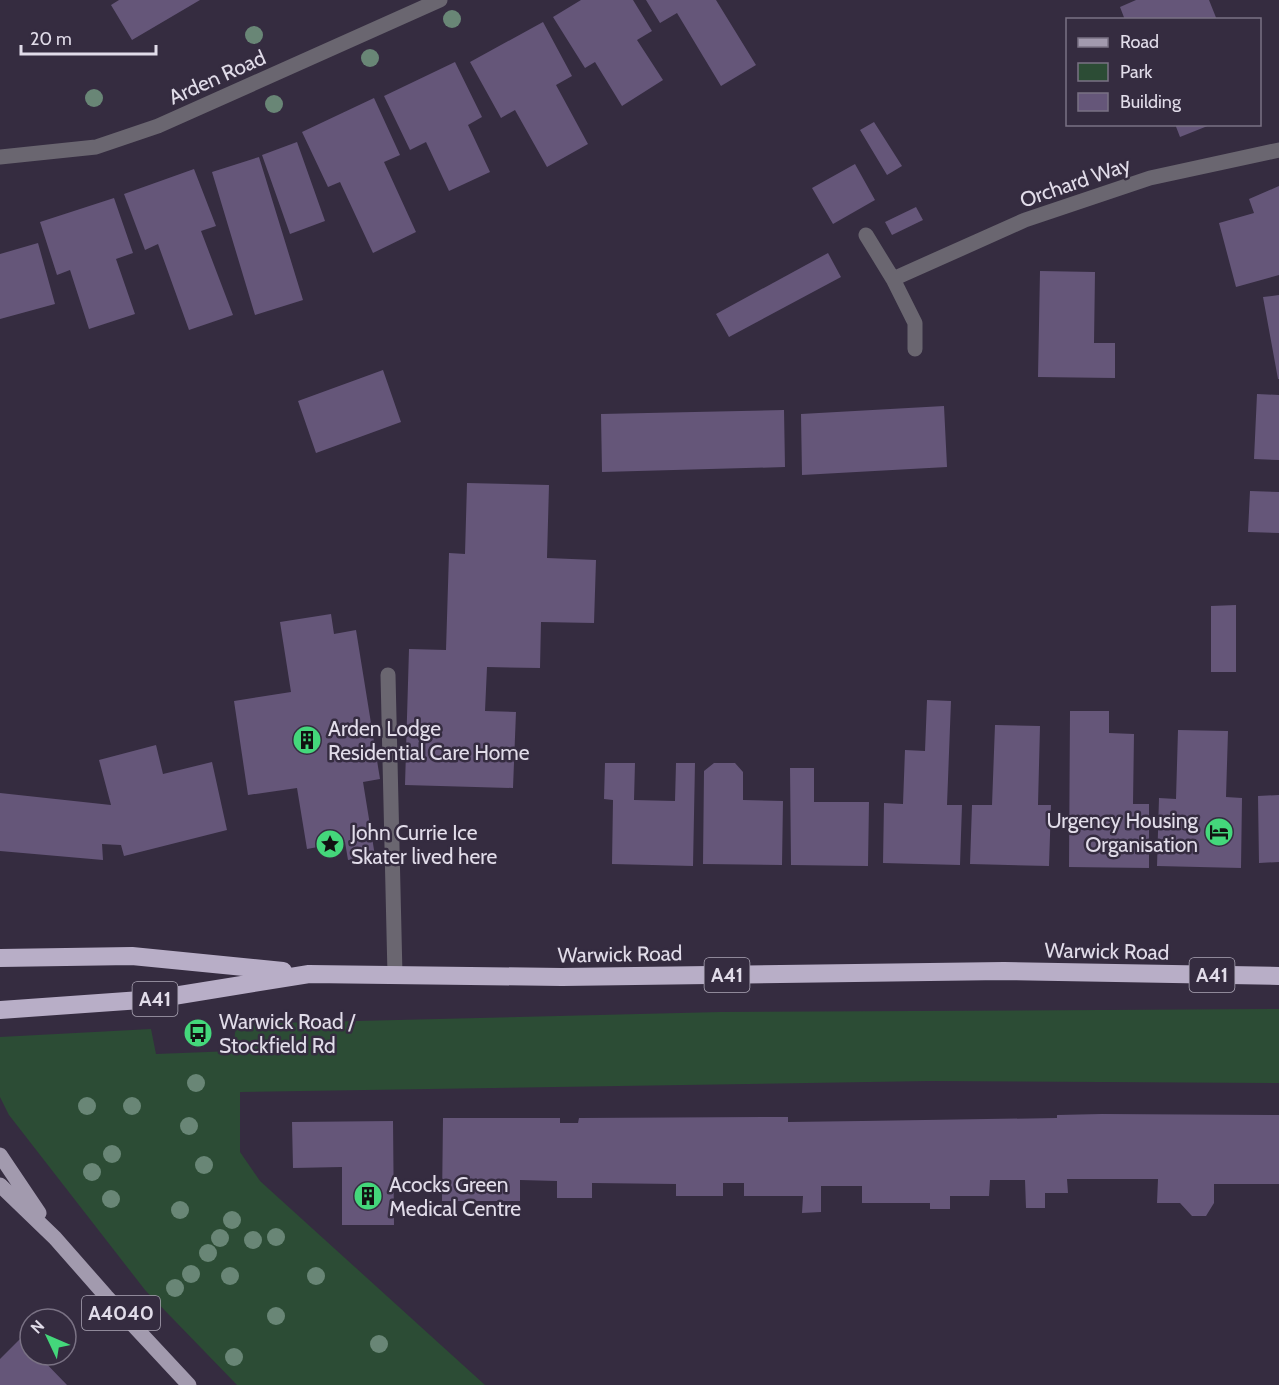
<svg xmlns="http://www.w3.org/2000/svg" width="1279" height="1385" viewBox="0 0 1279 1385" font-family="Cabin,sans-serif">
  <rect width="100%" height="100%" fill="#352c40"/>
  <path fill="#2c4c35" d="M1279,1009V1083L930,1081L240,1092V1152L260,1181L485,1385H237L145,1290L9,1115L0,1097V1037L151,1029L156,1054L233,1051L236,1024L720,1012Z"/>
  <path fill="#655679" d="M119,0H200L132,40L111,5Z
    M581,0H633L652,31L637,40L663,80L622,106L595,62L585,68L553,17Z
    M646,0H716L756,65L721,86L677,13L660,23Z
    M1136,0H1209L1217,20H1125L1120,7Z
    M543,22L572,76L556,85L588,144L547,167L515,110L501,118L470,62Z
    M455,62L482,117L468,125L490,172L449,191L426,142L410,150L384,96Z
    M374,98L400,155L384,162L416,232L373,253L340,182L328,187L302,132Z
    M874,122L902,166L887,175L860,130Z
    M1175,124H1210V125L1180,137Z
    M297,142L325,221L290,234L262,155Z
    M259,157L303,300L255,315L212,172Z
    M855,164L875,200L833,224L812,188Z
    M194,169L216,226L201,231L233,315L189,330L158,244L145,250L124,194Z
    M1279,186V275L1236,287L1219,223L1254,213L1249,199Z
    M114,198L133,253L116,259L135,314L89,329L70,270L57,275L40,222Z
    M916,207L923,220L892,235L885,222Z
    M38,243L55,304L0,319V254Z
    M828,253L841,277L729,337L716,314Z
    M1040,271L1095,272L1094,343H1115V378L1038,377Z
    M1279,295V379H1278L1263,297Z
    M383,370L401,422L316,453L298,401Z
    M1257,394L1279,395V460L1254,459Z
    M944,406L947,467L802,475L801,414Z
    M784,410L785,467L602,472L601,414Z
    M467,483L549,485L547,558L596,560L594,623L541,622L540,668L487,667L485,711L516,712L513,788L405,785L409,649L446,650L449,553L465,554Z
    M1250,491L1279,492V533L1248,532Z
    M1236,605V672H1211V606Z
    M331,614L334,634L356,630L380,779L363,782L375,856L348,860L345,842L307,849L297,788L248,795L234,701L291,692L280,622Z
    M927,700L951,701L947,805H962L960,865L883,863L884,803L903,804L905,750L925,751Z
    M1070,711H1109V733L1134,734L1133,804H1149V868L1069,867Z
    M995,725L1040,726L1038,805H1051L1049,866L970,864L972,805H992Z
    M1178,730L1228,731L1226,797L1242,798L1241,868L1157,866L1159,798L1176,799Z
    M156,745L163,774L212,762L227,830L124,856L121,845L102,844L103,860L0,851V793L111,805L99,760Z
    M605,763H635L634,800L675,801L676,763H695L693,866L612,864L613,800L604,799Z
    M714,763H735L743,772V800L783,801L782,865L703,864L704,771Z
    M790,768H814V802H869L868,866L791,865Z
    M1279,795V862L1259,863L1258,796Z
    M1102,1114L1279,1115V1184H1214V1203L1206,1216H1192L1180,1203H1157L1158,1179H1067L1068,1193H1045V1208H1026L1025,1180H990L989,1196H950V1209H930V1203H862V1186H821V1212L802,1213L803,1196H744V1183H723V1196H676V1184L592,1183V1198H557V1181L520,1180V1201H442L443,1118H560V1123H578L579,1118L788,1117V1122L862,1121L1057,1118V1115Z
    M393,1121L394,1225H342V1167L293,1168L292,1122Z
    M21,1338L30,1347V1355H38L67,1385H0V1359Z"/>
  <g fill="none" stroke-linecap="round" stroke-linejoin="round">
    <path stroke="#6a6670" stroke-width="15" d="M0,157L96,147L158,126L440,0
      M866,235L893,279L915,323V349
      M893,279L1025,220L1150,178L1279,150
      M388,675L395,975"/>
    <path stroke="#a29aae" stroke-width="15" d="M0,1155L39,1213
      M0,1185L55,1238L106,1296L189,1385"/>
    <path stroke="#b8aec7" stroke-width="18" d="M0,958L132,956L283,971
      M0,1010L155,999L309,974L562,977L1004,971L1279,976"/>
  </g>
  <g fill="#698676">
    <circle cx="452" cy="19" r="9"/>
    <circle cx="254" cy="35" r="9"/>
    <circle cx="370" cy="58" r="9"/>
    <circle cx="94" cy="98" r="9"/>
    <circle cx="274" cy="104" r="9"/>
    <circle cx="196" cy="1083" r="9"/>
    <circle cx="87" cy="1106" r="9"/>
    <circle cx="132" cy="1106" r="9"/>
    <circle cx="189" cy="1126" r="9"/>
    <circle cx="112" cy="1154" r="9"/>
    <circle cx="204" cy="1165" r="9"/>
    <circle cx="92" cy="1172" r="9"/>
    <circle cx="111" cy="1199" r="9"/>
    <circle cx="180" cy="1210" r="9"/>
    <circle cx="232" cy="1220" r="9"/>
    <circle cx="276" cy="1237" r="9"/>
    <circle cx="220" cy="1238" r="9"/>
    <circle cx="253" cy="1240" r="9"/>
    <circle cx="208" cy="1253" r="9"/>
    <circle cx="191" cy="1274" r="9"/>
    <circle cx="230" cy="1276" r="9"/>
    <circle cx="316" cy="1276" r="9"/>
    <circle cx="175" cy="1288" r="9"/>
    <circle cx="276" cy="1316" r="9"/>
    <circle cx="379" cy="1344" r="9"/>
    <circle cx="234" cy="1357" r="9"/>
  </g>
  <defs>
    <g id="building-disc" transform="scale(1.5)"><circle r="9.5" fill="#44d77b" stroke="#352c40"/><path d="M-4-6H4V6H1V3H-1V6H-4ZM-2.5-4.3h1.7v1.8h-1.7ZM.8-4.3h1.7v1.8H.8ZM-2.5-1h1.7V.8h-1.7ZM.8-1h1.7V.8H.8Z" fill="#111"/></g>
    <g id="hotel-disc" transform="scale(1.5)"><circle r="9.5" fill="#44d77b" stroke="#352c40"/><path d="M-6-4.5h1.5V1H6V5H4.5V3h-9V5H-6ZM-4 0a1.8 1.8 0 1 1 3.6 0ZM.5 0V-2.5h3Q6-2.5 6 0Z" fill="#111"/></g>
    <g id="sight-disc" transform="scale(1.5)"><circle r="9.5" fill="#44d77b" stroke="#352c40"/><path d="M0-6L1.8-2.2L6-1.7L2.9 1.2L3.7 5.4L0 3.3L-3.7 5.4L-2.9 1.2L-6-1.7L-1.8-2.2Z" fill="#111"/></g>
    <g id="bus-disc" transform="scale(1.5)"><circle r="9.5" fill="#44d77b" stroke="#352c40"/><path d="M-5-6H5V4H4V6H2V4H-2V6H-4V4H-5ZM-3.5-4V0h7V-4ZM-3.5 1.2v1.5H-2V1.2ZM2 1.2v1.5H3.5V1.2Z" fill="#111"/></g>
  </defs>
  <g fill-rule="evenodd">
    <use href="#building-disc" x="307" y="740"/>
    <use href="#hotel-disc" x="1219" y="832"/>
    <use href="#sight-disc" x="330" y="844"/>
    <use href="#bus-disc" x="198" y="1033"/>
    <use href="#building-disc" x="368" y="1196"/>
  </g>
  <g text-anchor="middle" dominant-baseline="central" stroke-width="5" stroke-linejoin="round" paint-order="stroke">
    <g fill="#352c40" stroke="#ada7b6" stroke-width="1.5">
      <rect x="704.5" y="958" width="45" height="34" rx="4.5"/>
      <rect x="1189.5" y="958" width="45" height="34" rx="4.5"/>
      <rect x="132.5" y="982" width="45" height="34" rx="4.5"/>
      <rect x="82" y="1296" width="78" height="34" rx="4.5"/>
    </g>
    <g font-size="20" font-weight="bold" fill="#e1dce9">
      <text x="727" y="975">A41</text>
      <text x="1212" y="975">A41</text>
      <text x="155" y="999">A41</text>
      <text x="121" y="1313">A4040</text>
    </g>
    <g font-size="21" fill="#e1dce9" stroke="#352c40">
      <text transform="translate(217 77) rotate(-24)">Arden Road</text>
      <text transform="translate(1075 182) rotate(-19)">Orchard Way</text>
      <text transform="translate(1107 951) rotate(1)">Warwick Road</text>
      <text transform="translate(620 954) rotate(-1)">Warwick Road</text>
    </g>
    <g font-size="21" fill="#e1dce9" stroke="#352c40" text-anchor="start">
      <text x="328" y="728">Arden Lodge<tspan x="328" dy="24">Residential Care Home</tspan></text>
      <text x="1198" y="820" text-anchor="end">Urgency Housing<tspan x="1198" dy="24">Organisation</tspan></text>
      <text x="351" y="832">John Currie Ice<tspan x="351" dy="24">Skater lived here</tspan></text>
      <text x="219" y="1021">Warwick Road /<tspan x="219" dy="24">Stockfield Rd</tspan></text>
      <text x="389" y="1184">Acocks Green<tspan x="389" dy="24">Medical Centre</tspan></text>
    </g>
  </g>
  <rect x="1066" y="18" width="195" height="108" fill="#352c40" stroke="#7a7284" stroke-width="1.5"/>
  <rect x="1078" y="38" width="30" height="9" fill="#a29aae" stroke="#7a7284" stroke-width="1.5"/>
  <text x="1120" y="48" font-size="18" fill="#e1dce9">Road</text>
  <rect x="1078" y="63" width="30" height="18" fill="#2c4c35" stroke="#7a7284" stroke-width="1.5"/>
  <text x="1120" y="78" font-size="18" fill="#e1dce9">Park</text>
  <rect x="1078" y="93" width="30" height="18" fill="#655679" stroke="#7a7284" stroke-width="1.5"/>
  <text x="1120" y="108" font-size="18" fill="#e1dce9">Building</text>
  <g transform="translate(48 1337) rotate(314)"><circle r="28" fill="#352c40" stroke="#7a7284" stroke-width="1.5"/>
  <path d="M0-4.5L10 22L0 15L-10 22Z" fill="#44d77b"/>
  <text y="-9" font-size="16" font-weight="bold" text-anchor="middle" fill="#e1dce9">N</text>
  </g>
  <path d="M21 45v9h135v-9" fill="none" stroke="#e1dce9" stroke-width="3"/>
  <text x="30" y="45" font-size="18" fill="#e1dce9" stroke="#352c40" stroke-width="4.5" paint-order="stroke">20 m</text>
</svg>
